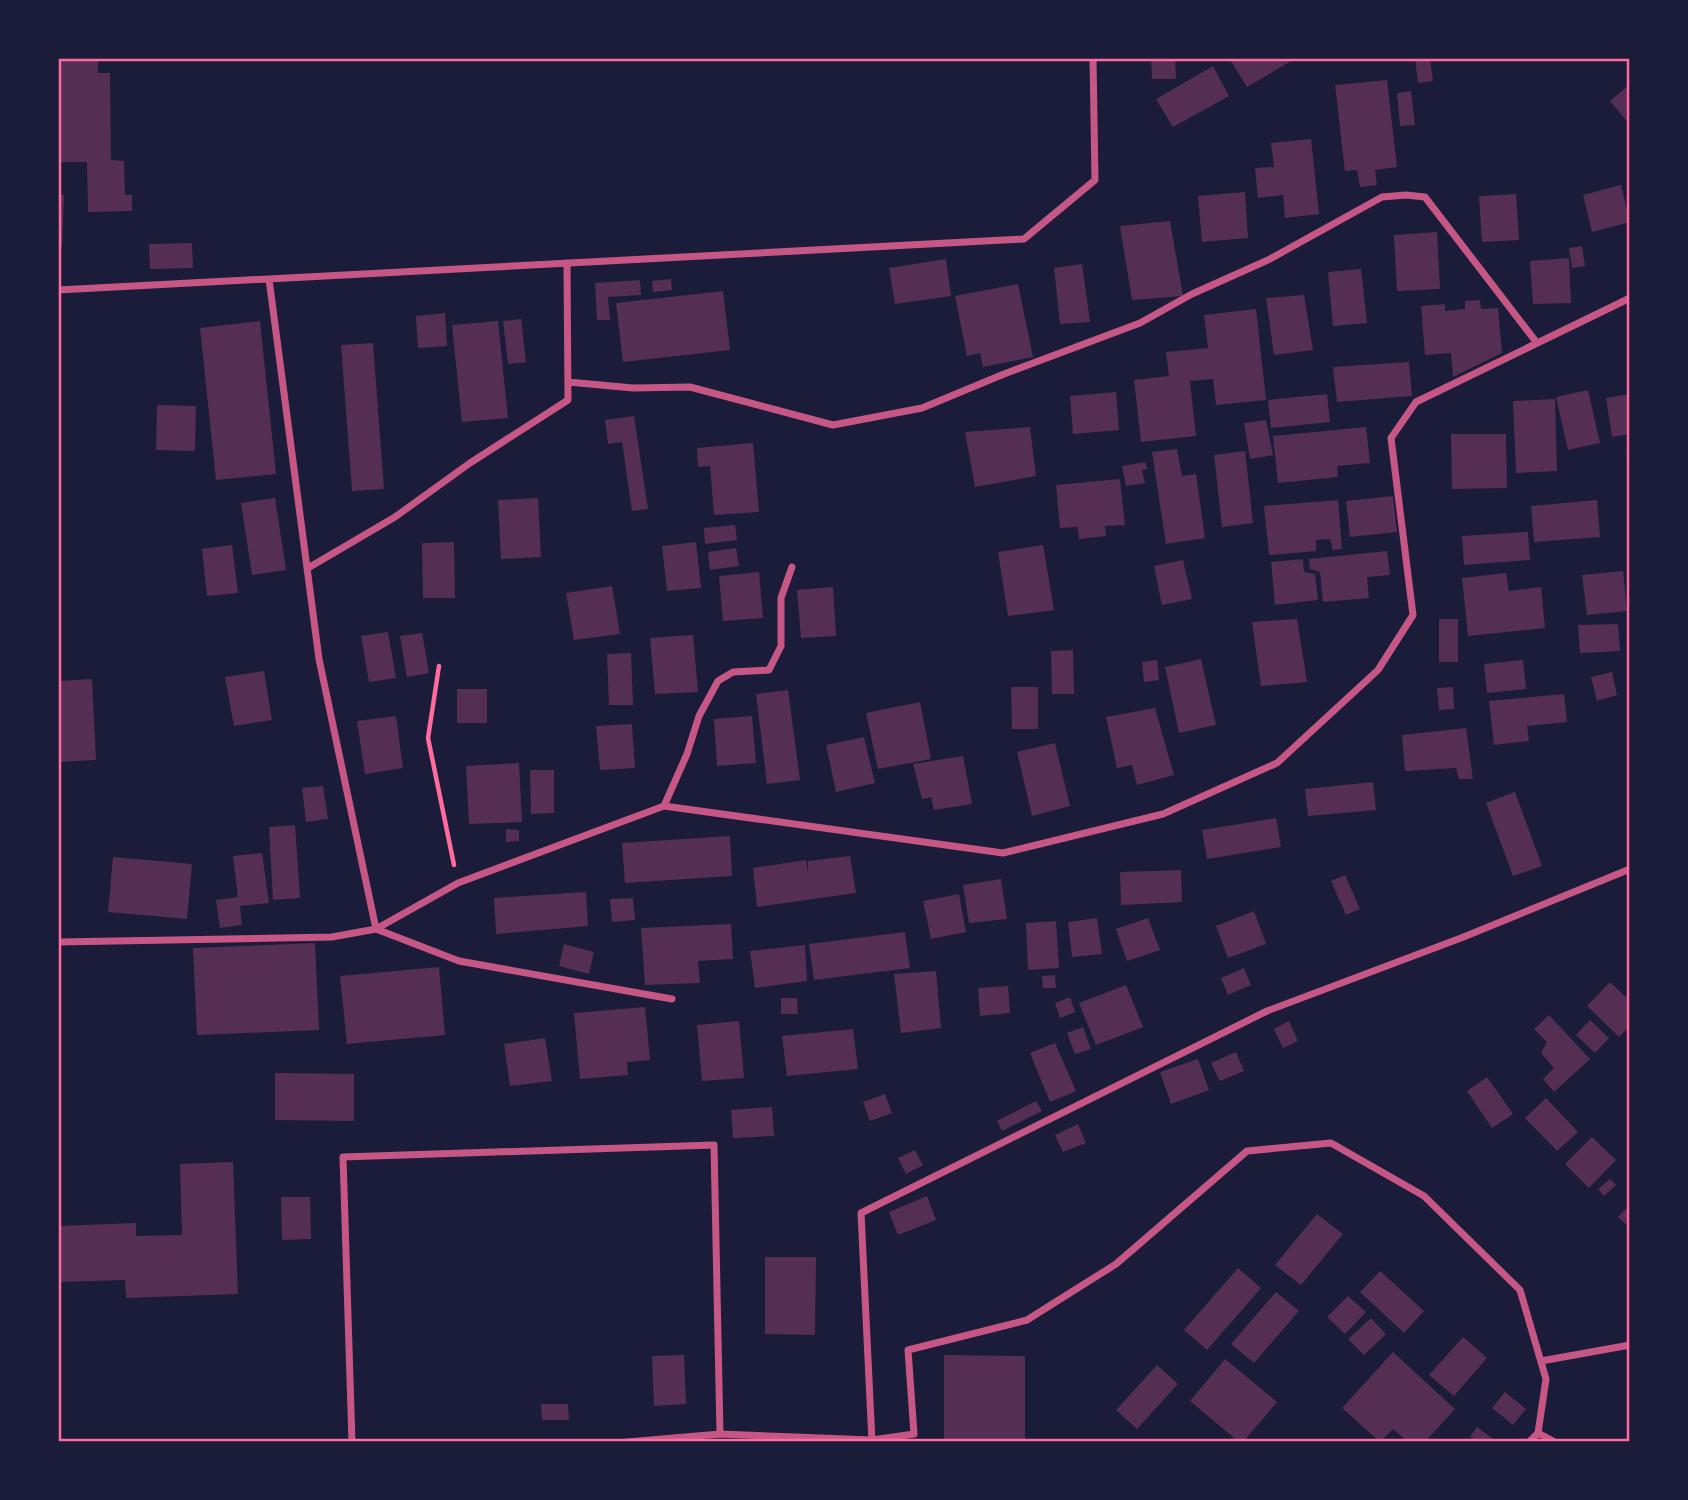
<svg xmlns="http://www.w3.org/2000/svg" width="1688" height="1500" viewBox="0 0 1688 1500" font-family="Ubuntu,sans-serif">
  <rect width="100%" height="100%" fill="#1b1b3a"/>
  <path fill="#542f53" d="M58,58H98V73H110L111,160L124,161L125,195H132V211L88,212L87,162H58Z
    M1151,58H1175L1176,79H1152Z
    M1229,58H1296L1247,87Z
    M1415,58H1430L1433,81L1418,83Z
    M1213,66L1229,96L1173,127L1156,99Z
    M1387,80L1397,167L1375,170L1377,185L1360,187L1357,170L1345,171L1335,85Z
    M1630,84V125L1610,101Z
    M1411,91L1415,125L1400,126L1397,93Z
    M1311,139L1319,214L1285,218L1283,195L1258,198L1255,168L1274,167L1271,143Z
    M1621,185L1630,222L1592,232L1583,195Z
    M1245,192L1248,238L1202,242L1198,196Z
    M1516,194L1519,240L1482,242L1479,196Z
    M58,195H64L62,248L58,247Z
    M1170,221L1183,296L1132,300L1120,226Z
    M1437,232L1440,289L1397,291L1394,235Z
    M192,243L193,268L150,269L149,244Z
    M1582,246L1585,266L1572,268L1569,248Z
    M1569,258L1571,303L1533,304L1530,261Z
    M946,259L951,296L895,304L889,268Z
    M1082,264L1090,322L1060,324L1054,268Z
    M1361,269L1367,323L1333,326L1328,272Z
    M671,279L672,290L653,292L652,281Z
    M640,280L641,295L608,297L610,320H597L595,283Z
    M1018,284L1033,357L983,367L980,353L967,356L955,296Z
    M723,291L730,350L623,362L616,303Z
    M1304,295L1313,350L1274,355L1266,298Z
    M1480,300L1481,309L1498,308L1502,353L1453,377L1451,353L1425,355L1421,306L1445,304V311L1465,309V301Z
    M1256,309L1266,400L1216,405L1213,379L1190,381L1196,436L1141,442L1134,380L1169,376L1166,352L1208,348L1204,315Z
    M445,313L447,346L418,348L416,316Z
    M521,319L526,362L508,364L503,321Z
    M260,321L276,474L216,480L200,328Z
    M498,321L508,418L462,422L452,325Z
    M373,343L384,489L352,491L341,345Z
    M1409,362L1412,396L1337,402L1333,367Z
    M1588,390L1600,443L1568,450L1556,397Z
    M1116,392L1119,430L1073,434L1070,396Z
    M1327,394L1330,422L1271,428L1268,400Z
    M1630,394V434L1612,437L1606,398Z
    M1555,399L1557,471L1516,473L1513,401Z
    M157,405L196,406L195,451L156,450Z
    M634,416L648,509L632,511L622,442L608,444L605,420Z
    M1266,420L1273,455L1250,459L1244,423Z
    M1030,427L1036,476L975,487L965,432Z
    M1366,427L1370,463L1337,466L1338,477L1278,483L1273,436Z
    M1451,434H1506L1507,488L1452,489Z
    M753,443L759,512L714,515L710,466L698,467L697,448Z
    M1177,449L1182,476L1196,474L1205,538L1166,544L1152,452Z
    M1245,451L1253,523L1222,527L1214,455Z
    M1626,453H1630V472H1629Z
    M1145,462L1147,469L1142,470L1145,483L1126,486L1122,466Z
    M1120,479L1125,525L1105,526L1106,536L1079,539L1078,527L1060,528L1056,485Z
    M1393,496L1397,532L1350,537L1346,501Z
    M275,498L286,570L252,575L241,503Z
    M538,498L541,557L501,559L498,500Z
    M1338,500L1342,549L1333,550L1330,539L1316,540V551L1269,555L1264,506Z
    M1597,500L1600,537L1534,542L1531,506Z
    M735,525L737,540L705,544L704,528Z
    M1528,532L1530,560L1464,565L1462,536Z
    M454,542L455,598H423L422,543Z
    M696,542L701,588L667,591L662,546Z
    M232,545L238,593L207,596L202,549Z
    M1043,545L1054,610L1008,616L998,552Z
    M736,548L739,566L710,570L708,552Z
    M1387,551L1390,575L1367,577L1369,598L1323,602L1320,572L1310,569L1309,559Z
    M1303,559L1304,572L1315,574L1318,600L1275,605L1271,562Z
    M1183,560L1192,599L1162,605L1154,566Z
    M1623,571L1627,611L1587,615L1582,575Z
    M759,572L763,618L723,621L719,576Z
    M1506,573L1509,591L1541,587L1545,628L1468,636L1462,578Z
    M612,586L620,634L574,640L566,593Z
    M833,587L836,636L801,638L797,590Z
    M1297,619L1307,682L1261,686L1252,622Z
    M1439,619H1458V662H1439Z
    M1618,624L1620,651L1580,653L1578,625Z
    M388,632L396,678L369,682L361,636Z
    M422,633L429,673L407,677L400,636Z
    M693,635L698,692L655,694L650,638Z
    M1073,650L1074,694H1052L1051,651Z
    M631,653L633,705H609L607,654Z
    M1201,659L1216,725L1179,733L1165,667Z
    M1157,660L1159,680L1144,682L1142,662Z
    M1523,660L1526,689L1487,693L1484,664Z
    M264,671L272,720L234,726L225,677Z
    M1612,672L1617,695L1597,701L1591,677Z
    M92,679L96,760L58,762V681Z
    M1011,687H1038V729H1012Z
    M1453,687L1454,709L1439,710L1437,688Z
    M457,689H487V723H457Z
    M788,690L800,780L767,784L756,694Z
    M1564,694L1567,722L1527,726L1529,741L1494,745L1489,701Z
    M920,702L931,759L878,769L866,713Z
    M1155,708L1174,775L1137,785L1132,765L1117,768L1106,717Z
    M396,716L403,768L365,774L357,721Z
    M752,716L756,763L717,766L714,719Z
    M632,724L635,768L600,770L596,726Z
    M1466,728L1473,779H1459L1456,768L1405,771L1402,735Z
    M864,737L875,783L836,792L826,745Z
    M1055,743L1070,806L1032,816L1017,752Z
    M963,756L972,804L934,810L931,797L922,799L913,764Z
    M519,763L522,822L469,824L466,766Z
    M530,770H554V813L531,814Z
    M1373,782L1376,810L1308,816L1305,789Z
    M323,786L328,819L306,822L302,788Z
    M1515,792L1542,866L1513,876L1486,803Z
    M1276,818L1281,847L1207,859L1202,830Z
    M295,825L300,898L273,900L269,827Z
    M506,829L519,830V841L506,842Z
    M730,836L732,876L625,883L622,843Z
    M262,853L269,903L240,906L242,925L220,928L216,900L238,897L233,856Z
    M850,856L856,893L757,907L753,868L806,860L808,872V861Z
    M113,857L192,864L187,919L108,912Z
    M1181,870L1182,902L1121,905L1120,872Z
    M1345,875L1360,909L1346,915L1331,881Z
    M1001,879L1007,919L969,923L963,885Z
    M58,885H60L61,909H58Z
    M586,892L588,926L496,934L494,898Z
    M959,894L966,932L931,939L923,901Z
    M633,898L635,920L612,922L610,899Z
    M1254,911L1266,944L1228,958L1216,926Z
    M1097,918L1102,954L1072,957L1068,922Z
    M1148,918L1160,950L1127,961L1116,929Z
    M1056,921L1059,968L1028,970L1026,923Z
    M731,924L733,959L698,961L700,983L645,985L641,928Z
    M905,932L910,968L814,980L809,944Z
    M315,943L319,1030L197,1035L193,948Z
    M564,944L594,952L589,974L559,966Z
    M805,945L807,981L755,988L750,951Z
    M439,967L445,1035L347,1044L340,976Z
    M1244,968L1251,985L1228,995L1221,978Z
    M936,971L941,1028L901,1033L894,974Z
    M1055,975L1056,988H1043L1042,976Z
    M1610,982L1630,1001V1026L1619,1037L1587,1006Z
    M1126,985L1143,1027L1096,1045L1079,1003Z
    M1008,986L1010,1013L980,1016L978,988Z
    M1070,997L1075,1012L1060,1018L1055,1003Z
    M781,998H797L798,1014H781Z
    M645,1007L650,1060L627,1062L628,1075L580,1079L574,1013Z
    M1549,1015L1590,1059L1554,1092L1543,1079L1554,1068L1541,1053L1547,1042L1534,1029Z
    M1590,1020L1609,1038L1595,1053L1576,1035Z
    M739,1021L744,1078L702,1081L697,1025Z
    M1289,1021L1298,1041L1283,1048L1274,1029Z
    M1083,1027L1091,1049L1075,1054L1067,1033Z
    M853,1029L858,1069L787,1076L782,1036Z
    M545,1038L552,1081L510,1086L504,1044Z
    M1055,1043L1076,1091L1050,1102L1030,1053Z
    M1236,1052L1244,1071L1220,1081L1211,1063Z
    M1198,1059L1209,1090L1171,1104L1160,1072Z
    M275,1073L354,1074V1121L275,1120Z
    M1487,1077L1513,1114L1492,1128L1467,1091Z
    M885,1094L892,1113L870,1121L863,1102Z
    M1546,1098L1578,1132L1557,1151L1525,1118Z
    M1036,1101L1042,1111L1002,1131L997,1121Z
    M772,1107L774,1136L733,1138L731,1110Z
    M1078,1124L1086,1143L1063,1152L1055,1135Z
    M1592,1137L1616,1160L1589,1188L1565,1164Z
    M915,1150L923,1165L906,1174L898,1158Z
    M233,1162L238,1294L126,1298L125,1280L58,1282V1226L136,1223V1236L182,1235L180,1164Z
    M1610,1179L1616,1185L1604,1196L1598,1189Z
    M927,1196L936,1220L898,1235L889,1212Z
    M281,1197H310L311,1239L282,1240Z
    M1630,1205V1228L1618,1217Z
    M1317,1214L1343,1234L1301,1285L1275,1265Z
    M765,1257H816L815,1335L765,1334Z
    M1238,1268L1261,1288L1207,1350L1184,1330Z
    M1380,1271L1424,1311L1404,1333L1360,1292Z
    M1276,1292L1299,1311L1254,1363L1231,1344Z
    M1348,1296L1366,1312L1345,1334L1327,1317Z
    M1371,1318L1386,1334L1364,1355L1348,1339Z
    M1463,1337L1487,1358L1454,1396L1429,1375Z
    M1393,1352L1455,1409L1425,1442H1408L1393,1429L1380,1442L1342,1408Z
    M684,1355L686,1404L654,1406L652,1356Z
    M944,1355L1025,1356V1442H944Z
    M1225,1359L1277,1402L1243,1442H1239L1190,1401Z
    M1157,1365L1178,1384L1137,1429L1116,1410Z
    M1505,1392L1526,1409L1513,1425L1492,1408Z
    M541,1404H568L569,1420H542Z
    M1477,1427L1497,1442H1477L1470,1437Z"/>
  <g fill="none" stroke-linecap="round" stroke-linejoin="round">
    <path stroke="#ff6b9d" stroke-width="4.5" d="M439,666L428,738L454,865"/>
    <path stroke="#c65784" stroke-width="7" d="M269,279L319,659L376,929L459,961L672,999
      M58,290L1024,239L1095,180L1093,58
      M568,382L633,388L690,387L833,425L922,408L1004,374L1140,323L1192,294L1268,260L1382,197L1406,195L1425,197L1537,343
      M308,568L395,517L470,463L568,400L567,263
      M664,806L687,754L699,716L718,681L733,672L769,670L781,646V598L792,567
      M58,942L332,937L376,929L458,883L664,806L1003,853L1163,814L1277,763L1378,670L1413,615L1391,438L1416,402L1630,298
      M1541,1361L1630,1345
      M1538,1433L1555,1442
      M352,1442L343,1157L714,1145L720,1434
      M627,1442L720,1434L872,1440L914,1434L908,1350L1027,1320L1116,1264L1247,1151L1331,1143L1424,1196L1520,1290L1546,1379L1538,1433L1529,1442
      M872,1442L861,1213L1267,1011L1461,938L1630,869"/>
  </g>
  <rect width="1688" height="1500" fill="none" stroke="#1b1b3a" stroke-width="119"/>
  <rect x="60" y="60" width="1568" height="1380" fill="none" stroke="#ff6b9d" stroke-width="2.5"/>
</svg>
